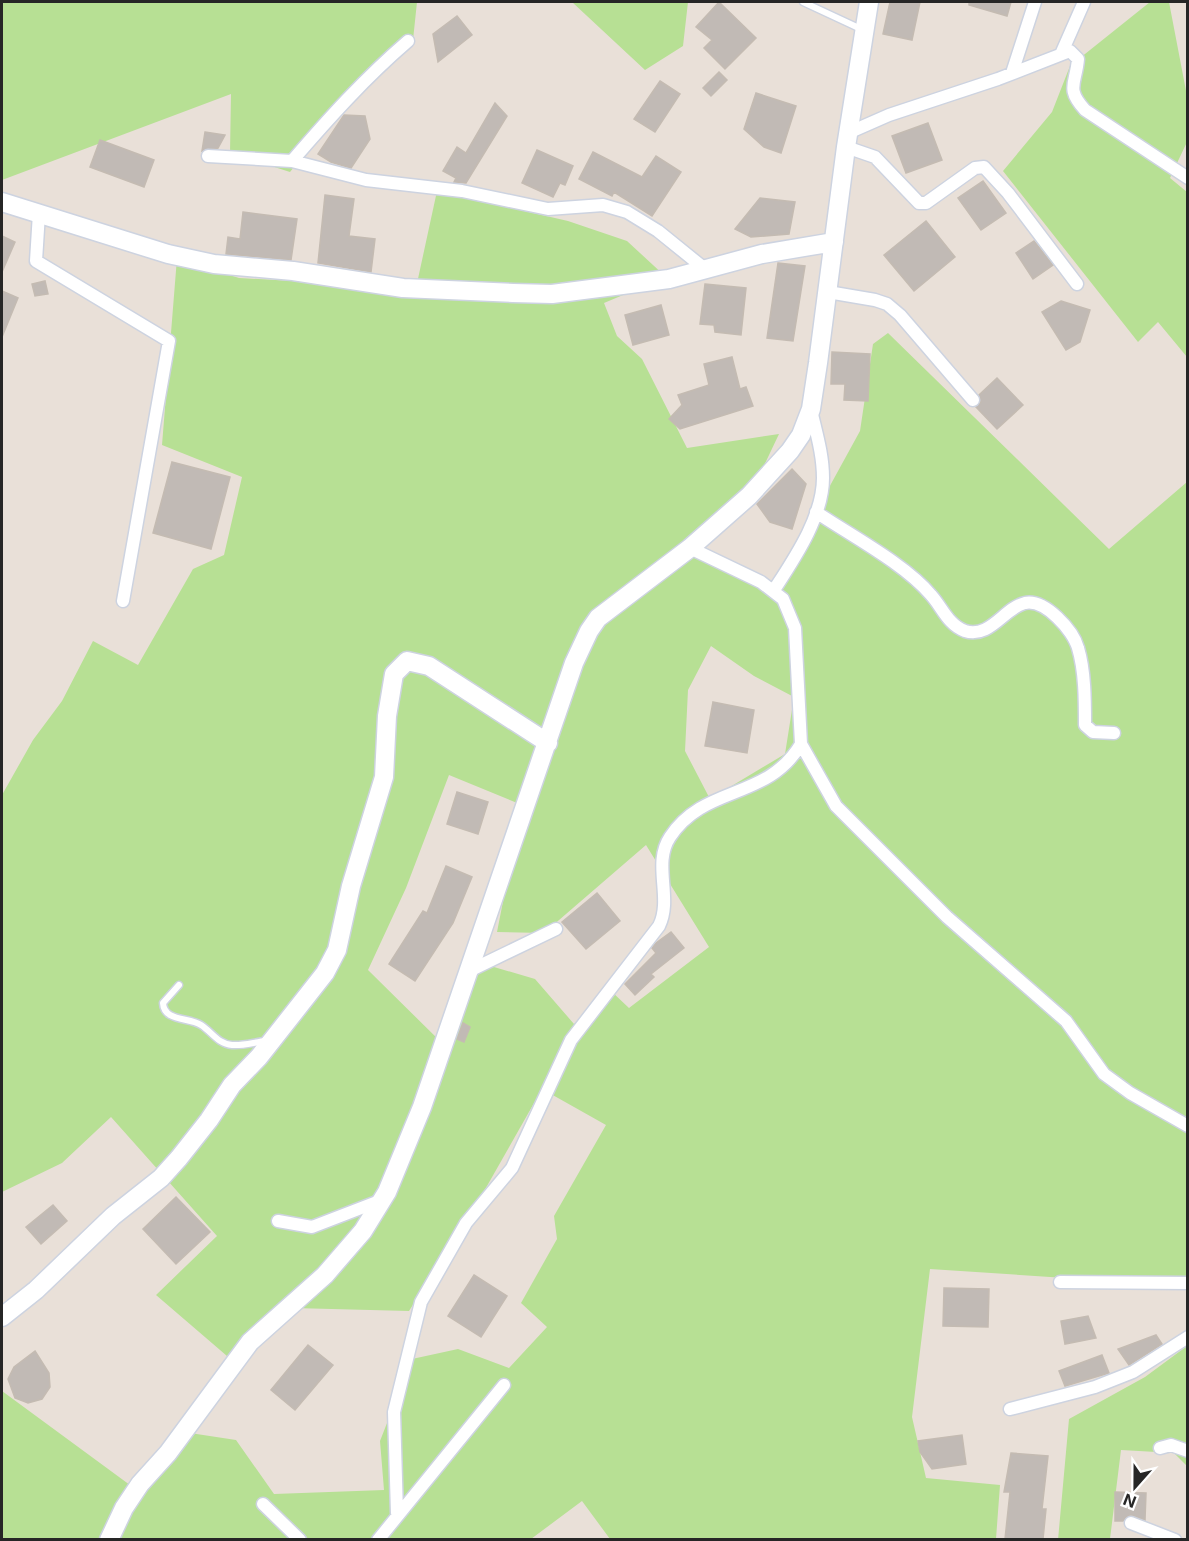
<svg xmlns="http://www.w3.org/2000/svg" width="1189" height="1541" viewBox="0 0 1189 1541" font-family="Inter,sans-serif">
  <rect width="100%" height="100%" fill="#e9e0d8"/>
  <path fill="#b7e094" fill-rule="evenodd" d="M2,2H417L413,40L363,81L290,172L230,153L231,94L2,180Z
    M572,2H688L683,46L645,70Z
    M1150,2H1169L1187,96V142L1170,178L1187,192V357L1158,322L1138,342L1003,171L1052,112L1070,66Z
    M437,191L568,221L627,241L666,277L604,303L617,336L642,359L687,448L779,434L750,495L698,547L775,586L860,431L873,344L888,333L1109,549L1187,482V1286L930,1269L912,1417L926,1478L1000,1485L996,1539H610L582,1501L531,1539H2V1391L134,1488L190,1433L236,1440L274,1494L384,1490L380,1441L412,1359L458,1349L509,1368L547,1327L521,1303L557,1239L554,1216L606,1125L542,1089L483,1193L409,1311L293,1308L227,1356L156,1295L217,1236L111,1117L62,1163L2,1192V795L33,740L62,701L93,641L138,665L193,569L224,555L242,477L162,445L177,258L239,278L416,288ZM711,646L754,676L794,697L785,754L710,799L685,751L688,690ZM449,775L522,805L497,932L544,933L646,845L709,947L629,1008L611,991L574,1024L535,979L477,962L445,1046L368,970L406,888Z
    M1187,1346V1466L1174,1453L1121,1450L1110,1539L1058,1540L1069,1419L1145,1377Z"/>
  <path fill="#c1bab5" stroke="#c4bbb2" stroke-width="1.5" d="M719,2L756,38L725,69L704,48L712,40L696,27Z
    M890,2H920L912,40L883,34Z
    M969,2H1011L1007,16L969,5Z
    M457,16L472,35L438,62L433,34Z
    M719,72L727,80L711,96L703,88Z
    M660,81L680,94L655,132L634,119Z
    M756,93L796,106L781,153L764,147L744,129Z
    M495,103L507,116L466,183L454,182L456,178L443,171L457,147L466,153Z
    M344,115L365,116L370,139L351,168L331,162L318,154Z
    M928,123L942,160L906,173L892,136Z
    M205,132L225,135L218,148L202,151Z
    M100,140L154,160L144,187L90,167Z
    M537,150L573,166L565,185L560,183L553,197L522,183Z
    M593,152L642,177L656,156L681,172L652,216L614,192L612,196L579,179Z
    M983,181L1006,213L981,230L958,198Z
    M325,195L354,199L349,236L375,239L371,272L318,263Z
    M760,198L795,202L789,234L751,237L735,229Z
    M243,212L297,219L291,260L226,254L228,237L240,239Z
    M926,221L955,257L914,291L884,255Z
    M2,236L15,242L2,272Z
    M1034,241L1053,265L1033,279L1016,253Z
    M778,263L805,266L793,341L767,338Z
    M45,281L48,294L35,296L32,284Z
    M705,284L746,288L741,335L715,332L714,325L700,324Z
    M2,291L18,298L2,337Z
    M1061,301L1090,310L1080,342L1066,350L1042,312Z
    M661,305L669,335L633,345L625,315Z
    M832,352L870,354L868,401L844,400L845,384H831Z
    M732,357L740,389L746,387L753,406L680,429L669,419L682,405L678,395L709,385L704,364Z
    M997,378L1023,405L997,429L976,407L981,402L979,395Z
    M172,462L230,477L211,549L153,533Z
    M792,469L806,484L792,529L770,522L757,504Z
    M713,702L754,710L747,753L705,746Z
    M457,792L488,802L478,834L447,824Z
    M446,866L472,877L453,923L415,981L389,964L423,911L427,913Z
    M597,893L620,921L586,949L562,922Z
    M671,932L684,948L651,974L654,977L635,995L625,984L656,953L652,948L656,943Z
    M463,1023L470,1027L464,1042L457,1039Z
    M176,1197L210,1232L176,1264L143,1229Z
    M53,1205L67,1221L41,1244L26,1227Z
    M474,1275L507,1296L481,1337L448,1316Z
    M944,1288L989,1289L988,1327L943,1326Z
    M1088,1316L1096,1338L1065,1344L1061,1321Z
    M1156,1335L1162,1344L1129,1365L1118,1349Z
    M308,1345L333,1365L295,1410L271,1390Z
    M35,1351L49,1373L50,1387L42,1399L28,1403L15,1398L8,1379L14,1367Z
    M1102,1355L1109,1373L1065,1386L1059,1371Z
    M962,1435L966,1464L932,1469L920,1452L918,1441Z
    M1011,1453L1048,1456L1042,1509H1046L1043,1539H1005L1010,1492H1004Z
    M1115,1492L1146,1493L1145,1520L1130,1515L1123,1521H1115Z"/>
  <g fill="none" stroke-linecap="round" stroke-linejoin="round">
    <g stroke="#cdd3e0" stroke-width="9">
      <path id="lane" d="M803,2L861,29
        M179,985L163,1003C164,1022 189,1017 201,1025C212,1032 218,1044 232,1045C243,1046 255,1042 266,1041"/>
    </g>
    <g stroke="#cdd3e0" stroke-width="15">
      <path id="street" d="M408,41C365,78 329,118 292,161L366,180L462,191L548,209L603,205L627,212L658,231L705,269
        M1062,52L1084,2
        M1012,73L1035,2
        M848,133L889,115L998,79L1070,51L1078,59C1076,84 1065,88 1085,110L1188,178
        M846,147L875,157L919,203H926L975,168L984,167L1008,193L1077,284
        M208,156L292,161
        M39,213L36,261L169,341L123,601
        M828,292L875,300L887,304L900,315L973,400
        M816,512C850,535 905,564 931,595C942,607 948,625 965,631C990,639 1004,608 1025,603C1045,599 1073,630 1078,648C1085,671 1085,701 1085,725L1093,732L1114,733
        M690,548L761,582L783,599L795,628L801,744L836,806L947,917L1066,1021L1104,1074L1130,1093L1188,1126
        M774,590C794,559 823,517 823,478C823,454 816,432 811,410
        M469,971L556,929
        M278,1221L312,1227L382,1200
        M1060,1282L1188,1283
        M1010,1409L1095,1387L1133,1372L1188,1337
        M1160,1448L1171,1445L1188,1451
        M263,1504L300,1540
        M397,1513L394,1412L421,1302L466,1223L512,1168L571,1040L659,926C673,898 652,864 670,837C705,784 767,801 801,744
        M1131,1523L1175,1540
        M378,1540L504,1385"/>
    </g>
    <g stroke="#cdd3e0" stroke-width="21">
      <path id="secondary" d="M2,202L168,254L214,264L293,271L403,288L513,293L552,294L669,279L762,254L834,242
        M2,1317L36,1290L113,1216L161,1178L179,1158L209,1120L232,1085L259,1057L325,973L337,950L351,886L384,777L387,716L394,674L407,661L429,666L548,743
        M109,1540L124,1508L140,1484L168,1453L250,1342L325,1275L363,1231L387,1192L422,1107L574,663L589,631L598,618L690,548L749,496L790,451L801,435L811,409L818,363L846,147L869,2"/>
    </g>
    <use href="#lane" stroke="#fff" stroke-width="6"/>
    <use href="#street" stroke="#fff" stroke-width="12"/>
    <use href="#secondary" stroke="#fff" stroke-width="18"/>
  </g>
  <rect width="1189" height="1541" fill="none" stroke="#262626" stroke-width="6"/>
  <g transform="translate(1135 1487) rotate(201)" stroke="#ffffff" stroke-width="4.5" paint-order="stroke">
  <path d="M0-4.5L10 22L0 15L-10 22Z" fill="#262626"/>
  <text y="-9" font-size="16" font-weight="bold" text-anchor="middle" fill="#262626">N</text>
  </g>
</svg>
